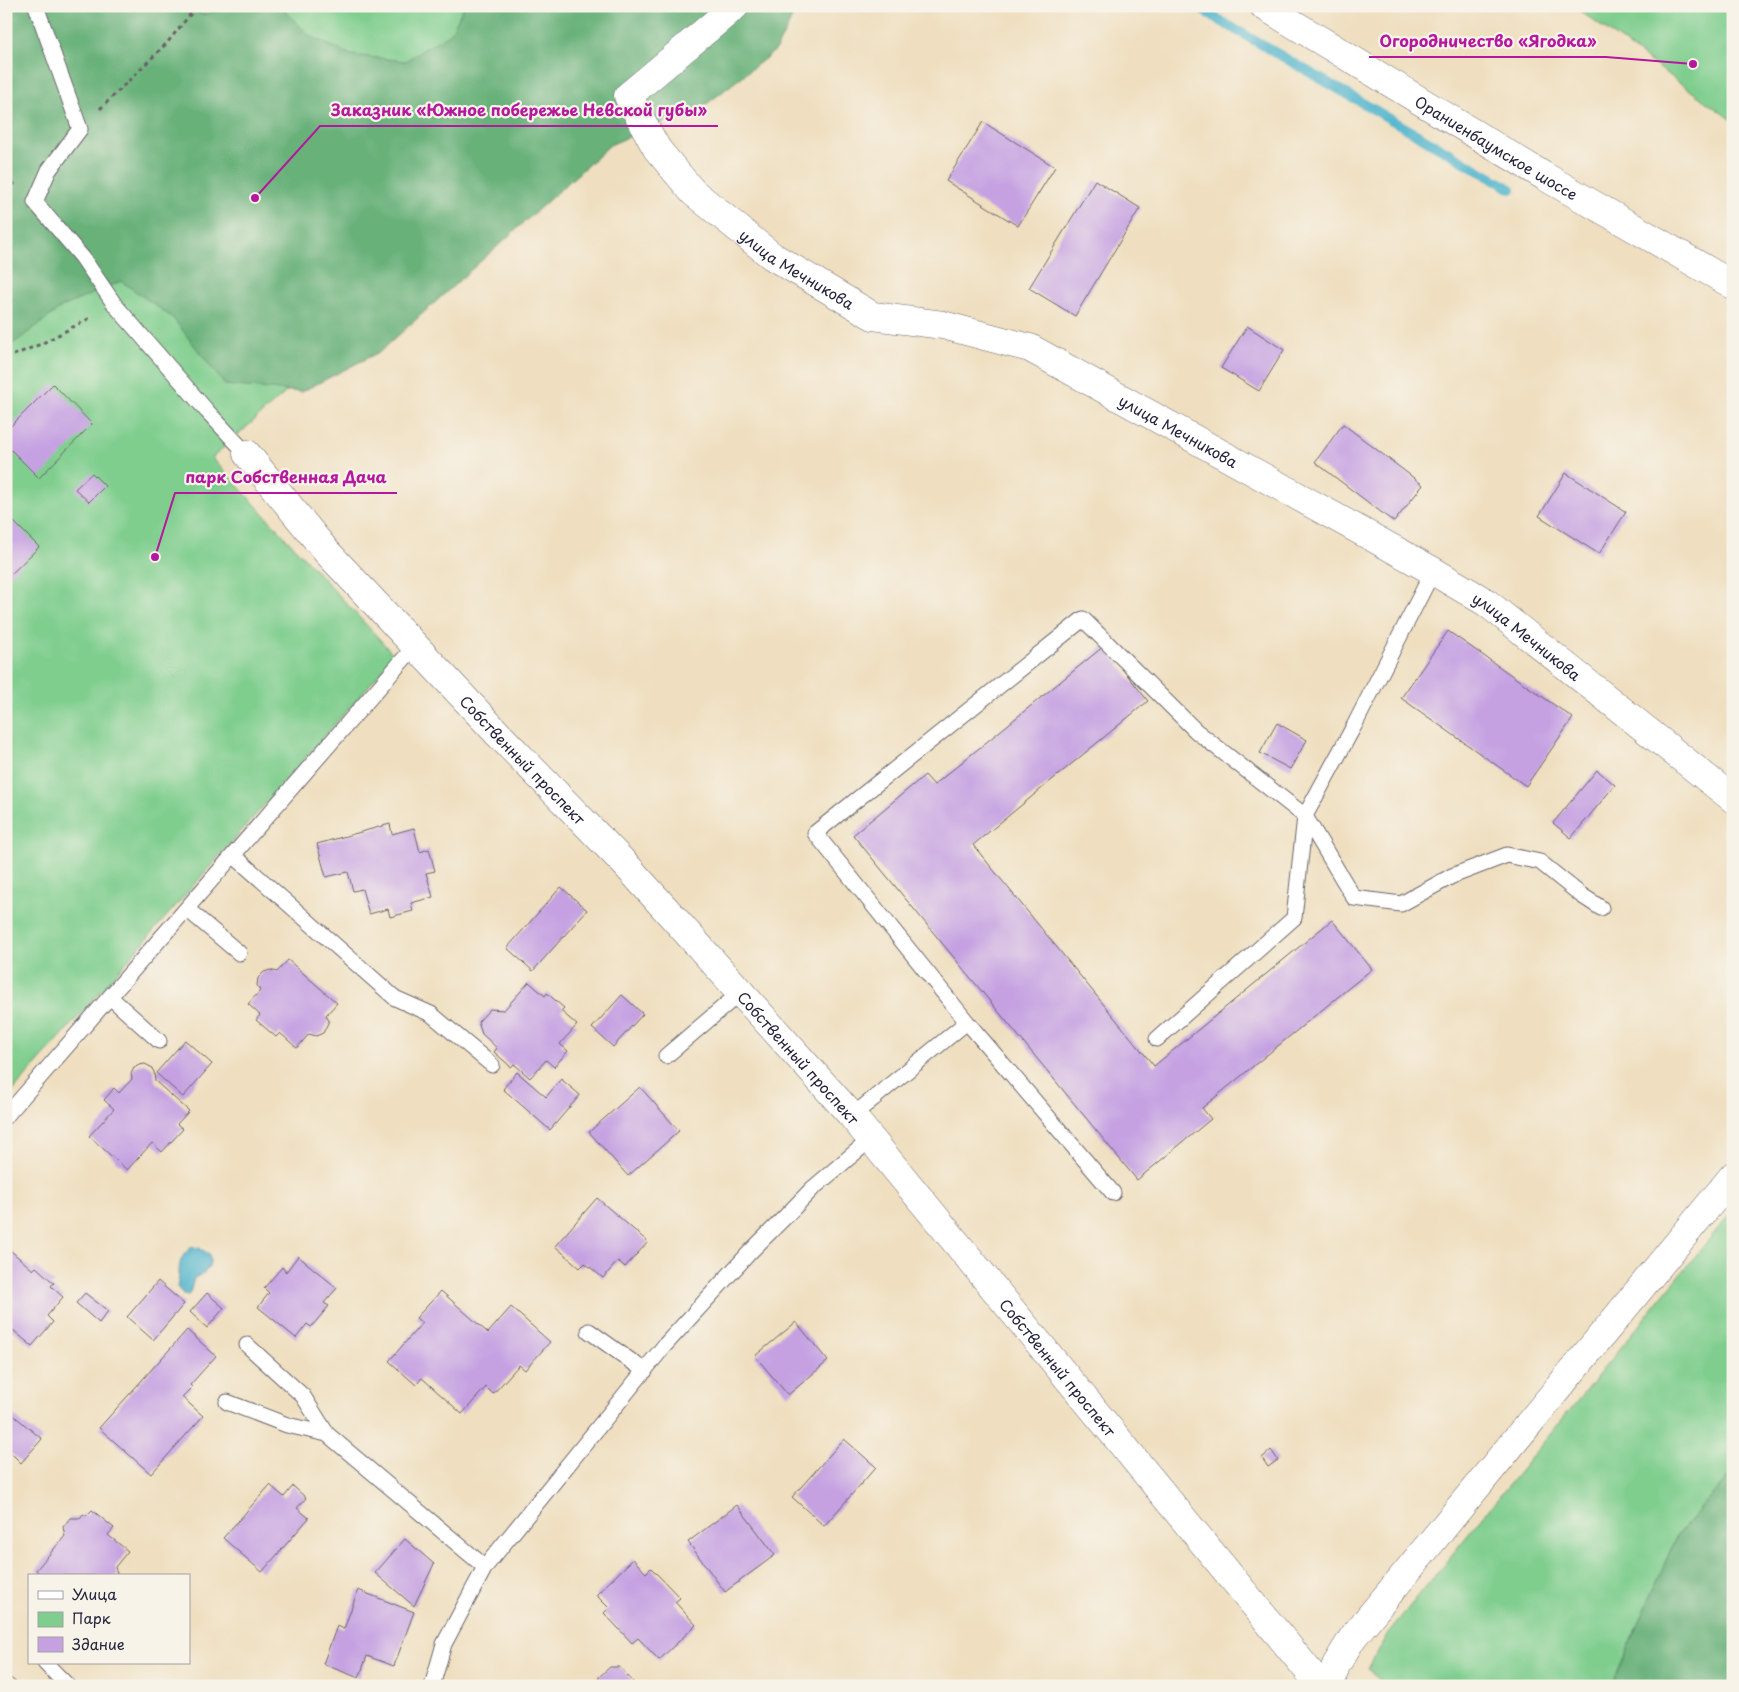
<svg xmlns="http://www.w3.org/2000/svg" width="1739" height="1692" viewBox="0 0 1739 1692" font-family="'Playpen Sans',sans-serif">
  <rect width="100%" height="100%" fill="#f7f3e8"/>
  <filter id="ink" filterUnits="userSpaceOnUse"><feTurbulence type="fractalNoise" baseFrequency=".02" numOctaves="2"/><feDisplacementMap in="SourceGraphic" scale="10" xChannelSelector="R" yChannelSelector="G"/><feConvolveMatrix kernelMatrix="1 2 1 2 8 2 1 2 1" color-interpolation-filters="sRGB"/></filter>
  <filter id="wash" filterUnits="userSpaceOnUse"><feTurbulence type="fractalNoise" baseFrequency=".0096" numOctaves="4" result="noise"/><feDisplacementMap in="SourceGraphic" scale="20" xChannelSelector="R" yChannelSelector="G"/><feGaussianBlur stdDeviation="1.12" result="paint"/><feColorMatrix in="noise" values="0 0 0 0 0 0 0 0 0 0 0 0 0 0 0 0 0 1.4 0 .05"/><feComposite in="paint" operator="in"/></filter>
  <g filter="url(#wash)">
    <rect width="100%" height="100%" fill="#efdfc0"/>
    <path fill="#7fce8e" stroke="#507864" d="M6,6H708L610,103L212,458L395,656L6,1099Z
      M1573,6H1733V121Z
      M1733,1210V1472L1677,1535L1612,1686H1384L1368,1668L1388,1633Z"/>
    <path fill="#67b179" stroke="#446a5a" d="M6,6H196L201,15L238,6H280L310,36L351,55L405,61L451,33L464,6H798L776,50L708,103L610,145L381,351L301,392L225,385L173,318L121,281L62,307L10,346L6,347Z
      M1733,1472V1686H1612L1677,1535Z"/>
    <path fill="#4db3cc" stroke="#386a84" d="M192,1247L199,1248L209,1254C213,1267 205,1274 194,1278L190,1293L187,1296L183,1294L177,1287C182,1269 174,1261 192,1247Z"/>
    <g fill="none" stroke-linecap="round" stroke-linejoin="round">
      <path stroke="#4db3cc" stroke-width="10" d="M1195,6L1511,189"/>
    </g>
    <g id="blocks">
      <path fill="#c5a1e2" d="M983,122L1055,167L1018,226L946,181Z
        M1095,180L1140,208L1075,316L1029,288Z
        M1247,326L1284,350L1259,391L1221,368Z
        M53,384L92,424L39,478L6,445V431Z
        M1343,424L1423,485L1394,522L1315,462Z
        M92,473L105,486L89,502L75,489Z
        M1566,473L1626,512L1599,554L1539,516Z
        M6,514L39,547L6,579Z
        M1448,631L1573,718L1526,786L1401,698Z
        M1104,646L1148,701L973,845L1154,1066L1332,920L1372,969L1202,1108L1211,1119L1137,1180L853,835L925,775L934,785Z
        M1277,723L1307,740L1290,769L1260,753Z
        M1597,770L1615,785L1571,838L1553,823Z
        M390,824L392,834L414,828L420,852L429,849L435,871L426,873L433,897L411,903L413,911L390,917L388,909L369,914L362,889L353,891L348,872L326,877L317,844Z
        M561,887L587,910L533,971L507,948Z
        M288,960L337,1003L326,1015L329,1021L323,1033L316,1036L309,1034L297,1048L280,1033L276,1037L256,1020L260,1015L248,1004L260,991L257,985L258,978L264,972L270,970L277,972Z
        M529,982L545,996L547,993L564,1008L561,1011L577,1025L560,1044L568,1051L554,1067L546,1060L530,1078L514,1064L511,1067L494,1052L497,1048L482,1034L478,1022L490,1009L504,1010Z
        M622,995L643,1014L613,1047L592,1028Z
        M185,1040L212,1064L183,1097L156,1073Z
        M145,1064L151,1067L154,1072L155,1081L189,1111L177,1124L183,1129L162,1152L152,1143L127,1170L89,1136L114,1109L104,1100L114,1088L119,1093L132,1079L131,1074L134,1068L139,1065Z
        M517,1072L546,1097L561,1079L580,1095L550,1130L503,1089Z
        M640,1087L679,1131L628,1176L589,1132Z
        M597,1198L648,1242L625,1267L618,1261L603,1278L585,1263L580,1268L555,1246Z
        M11,1251L33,1270L36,1267L54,1283L51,1286L63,1297L47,1316L53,1322L32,1346L13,1330L11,1332L6,1328V1256Z
        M298,1256L337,1288L324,1303L329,1306L311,1327L307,1324L296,1338L258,1307L269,1293L264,1288L282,1267L286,1272Z
        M158,1281L184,1304L153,1340L127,1317Z
        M441,1291L488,1333L511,1307L550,1342L525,1370L519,1365L493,1394L486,1387L462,1414L422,1378L416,1385L389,1361L422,1323L416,1318Z
        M85,1293L108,1311L99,1323L76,1303Z
        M207,1293L224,1308L207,1328L190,1312Z
        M796,1322L828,1361L788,1395L755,1356Z
        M187,1330L216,1356L190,1385L192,1387L182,1397L203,1416L151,1474L99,1428Z
        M6,1409L42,1439L21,1463L12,1454L6,1455Z
        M844,1439L876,1467L824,1526L792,1497Z
        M1271,1450L1278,1460L1268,1467L1262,1458Z
        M270,1485L284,1497L293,1486L306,1498L297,1508L309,1518L262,1572L223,1538Z
        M737,1505L775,1555L725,1592L688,1542Z
        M92,1510L114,1528L108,1535L128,1551L115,1567L118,1576H42L36,1570L65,1536L63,1527L70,1518H80L83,1514L86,1516Z
        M405,1539L434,1564L414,1606L375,1573Z
        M633,1559L646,1573L651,1568L680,1598L675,1602L696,1625L659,1660L638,1638L632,1643L604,1613L609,1608L596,1595Z
        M358,1590L414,1612L394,1666L367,1656L359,1678L323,1664L337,1626L344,1629Z
        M610,1667H620L634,1683L631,1686H597L599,1677Z
        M6,1674L20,1686H6Z"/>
    </g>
  </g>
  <g filter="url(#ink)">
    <use href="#blocks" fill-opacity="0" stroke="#6a646a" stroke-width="1"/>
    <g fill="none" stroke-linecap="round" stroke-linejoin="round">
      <g stroke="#6a646a" stroke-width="17">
        <path id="lane" d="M36,6L80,129L49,170L35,202L82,257L115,305L207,411L247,454
          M233,855L395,998L431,1014L492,1065
          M187,909L239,953
          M110,997L159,1041
          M967,1022L1113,1193
          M1157,1039L1294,918L1305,816L1354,726L1433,571
          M666,1056L741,992
          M6,1116L415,646
          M852,1116L967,1022L815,833L1083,619L1196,731L1305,816L1354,898L1401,904L1452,876L1507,855L1540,862L1581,895L1601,908
          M589,1331L645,1371
          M247,1345L303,1396L327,1434L485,1567
          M227,1402L287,1425L327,1434
          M45,1663L68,1686
          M432,1686L444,1644L485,1567L665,1345L751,1251L784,1218L812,1189L871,1139"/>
      </g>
      <g stroke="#6a646a" stroke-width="29">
        <g id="street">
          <path id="s1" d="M735,6L628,96L657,149L693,192L772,256L873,316L943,325L1030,348L1433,571L1487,603L1733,799"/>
          <path id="s2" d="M247,454L326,551L499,735L626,865L852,1116L1321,1686"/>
          <path d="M1330,1686L1336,1665L1353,1637L1733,1176"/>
        </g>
      </g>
      <g stroke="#6a646a" stroke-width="29">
        <g id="primary">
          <path id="s3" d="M1264,6L1544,176L1733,285"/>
        </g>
      </g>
      <path stroke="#6a646a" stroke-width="3" stroke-dasharray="4 4" stroke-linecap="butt" d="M100,109L167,43L197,6
        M6,177L15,185
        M6,358L41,344L92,317"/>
      <use href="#lane" stroke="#fff" stroke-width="15"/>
      <use href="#street" stroke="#fff" stroke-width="28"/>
      <use href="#primary" stroke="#fff" stroke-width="28"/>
    </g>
  </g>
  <g text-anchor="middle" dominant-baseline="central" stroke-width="4.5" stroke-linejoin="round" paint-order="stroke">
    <g font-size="15" fill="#22223b" stroke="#f7f3e8">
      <text stroke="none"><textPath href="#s3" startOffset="272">Ораниенбаумское шоссе</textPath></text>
      <text stroke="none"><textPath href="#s1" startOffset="386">улица Мечникова</textPath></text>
      <text stroke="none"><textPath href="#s1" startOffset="806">улица Мечникова</textPath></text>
      <text stroke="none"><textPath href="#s1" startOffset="1211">улица Мечникова</textPath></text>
      <text stroke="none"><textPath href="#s2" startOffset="412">Собственный проспект</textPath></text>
      <text stroke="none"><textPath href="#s2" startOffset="818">Собственный проспект</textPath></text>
      <text stroke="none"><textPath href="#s2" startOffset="1222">Собственный проспект</textPath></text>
    </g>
  </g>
  <path fill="none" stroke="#b5179e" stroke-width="2" d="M1693 64L1606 57H1369M255 198L320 126H718M155 557L175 493H397"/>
  <g fill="#b5179e" stroke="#f7f3e8" stroke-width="2">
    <circle cx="1693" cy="64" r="5"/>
    <circle cx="255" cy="198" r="5"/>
    <circle cx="155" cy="557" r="5"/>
  </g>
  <g font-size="16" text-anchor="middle" font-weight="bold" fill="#b5179e" stroke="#f7f3e8" stroke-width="4.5" stroke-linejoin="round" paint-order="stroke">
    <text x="1488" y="47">Огородничество «Ягодка»</text>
    <text x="519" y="116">Заказник «Южное побережье Невской губы»</text>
    <text x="286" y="483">парк Собственная Дача</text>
  </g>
  <rect width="1739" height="1692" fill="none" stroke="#f7f3e8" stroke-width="25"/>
  <rect x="28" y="1574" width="162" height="90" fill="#f7f3e8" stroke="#a29fa3"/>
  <rect x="38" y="1591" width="25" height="8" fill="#ffffff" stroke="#a29fa3"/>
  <text x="72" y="1600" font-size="15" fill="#22223b">Улица</text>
  <rect x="38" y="1612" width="25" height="15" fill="#7fce8e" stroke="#a29fa3"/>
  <text x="72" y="1624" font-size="15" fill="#22223b">Парк</text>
  <rect x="38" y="1637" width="25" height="15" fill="#c5a1e2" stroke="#a29fa3"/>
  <text x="72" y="1650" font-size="15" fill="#22223b">Здание</text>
</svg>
